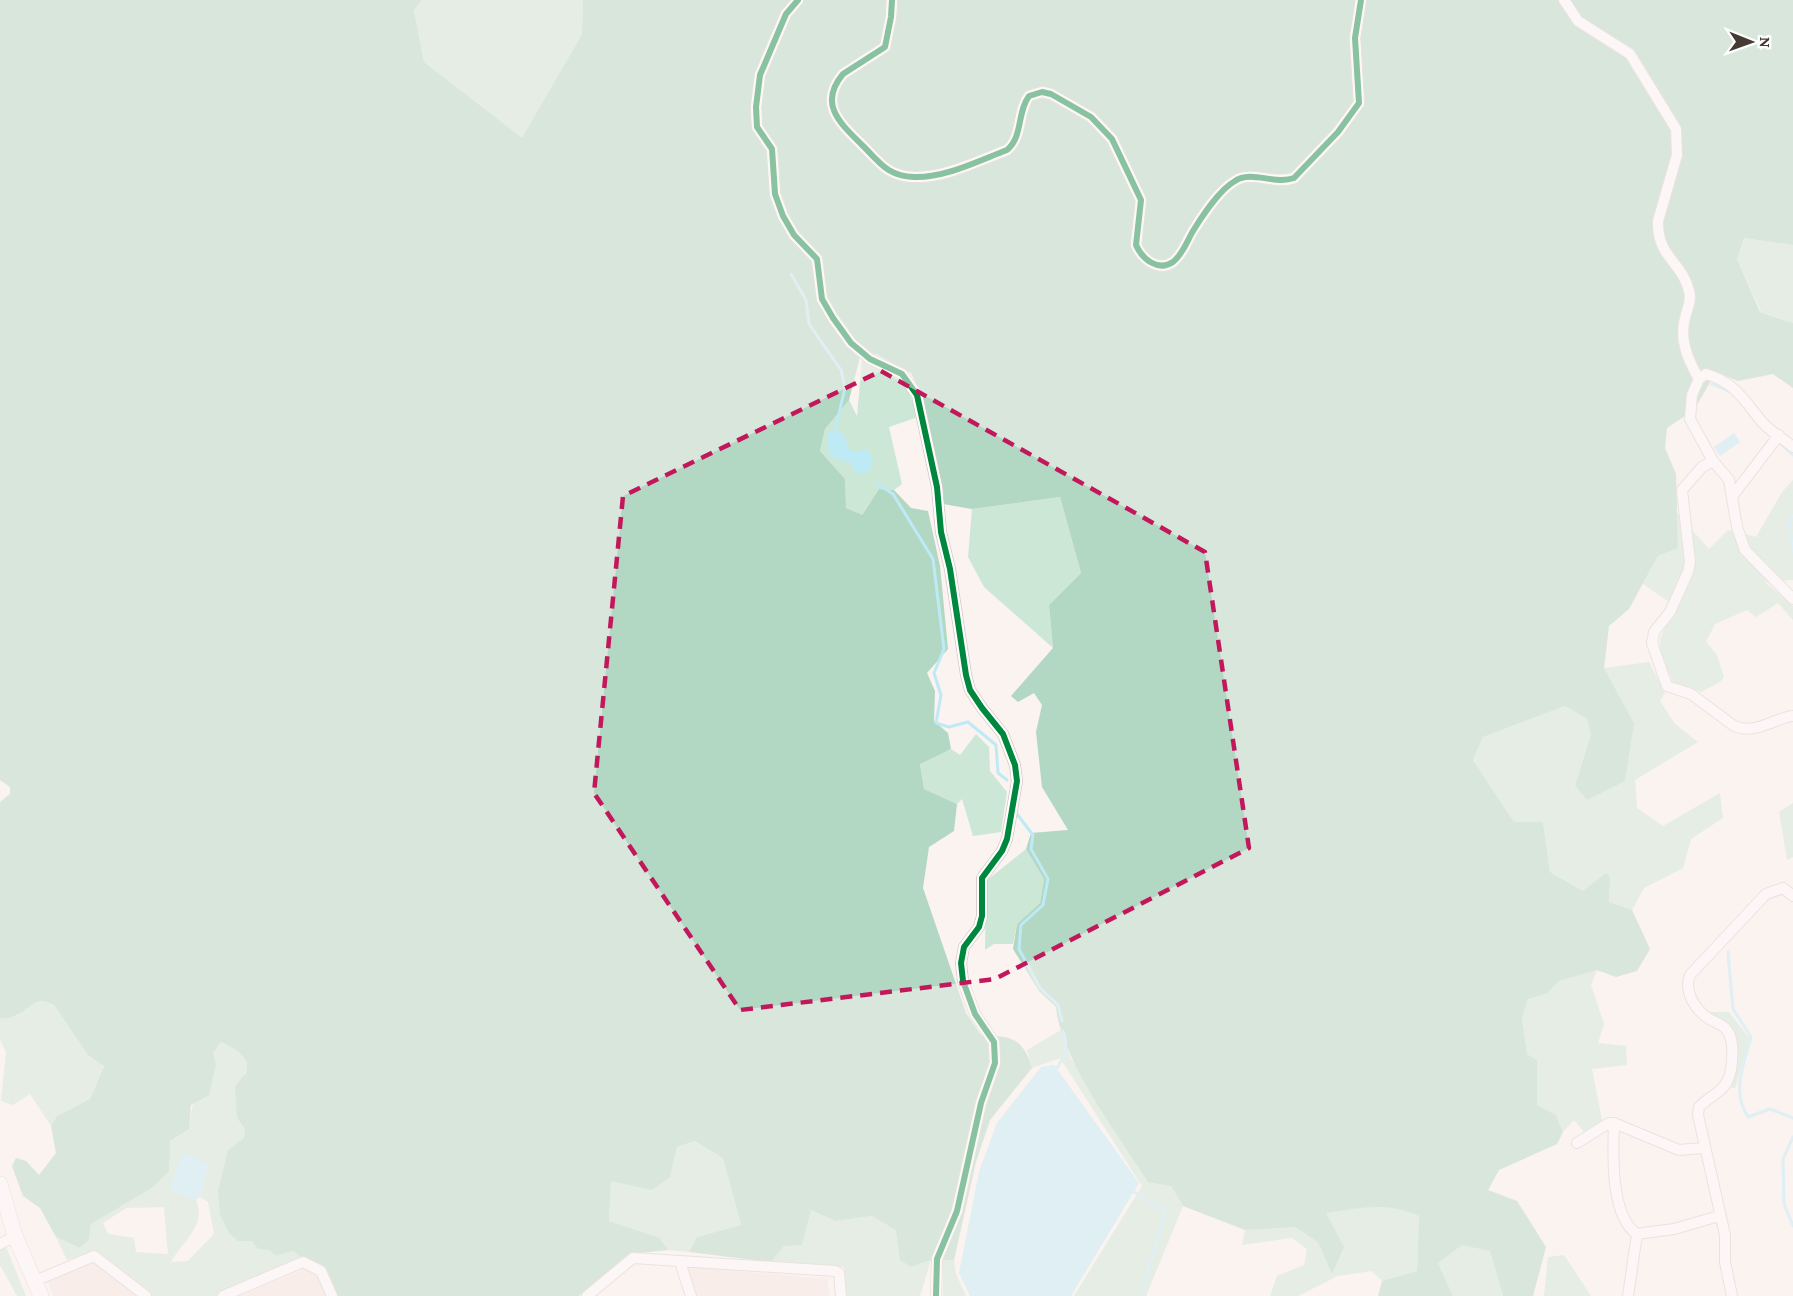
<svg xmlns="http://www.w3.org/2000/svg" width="1793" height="1296" viewBox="0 0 1793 1296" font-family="'Crimson Pro',serif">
  <rect width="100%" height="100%" fill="#faf3f0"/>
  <path fill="#f6e7e0" d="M92,1260L138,1296H53L47,1280Z
    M691,1267L827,1279L830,1296H695L687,1273Z
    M304,1269L320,1275L329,1296H239Z"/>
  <path fill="#cde7d7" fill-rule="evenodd" d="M422,0H583L582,34L522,139L424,62L414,10Z
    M1744,238L1793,245V323L1761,312L1737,259Z
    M862,360L905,382L918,417L889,427L902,484L894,490L879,489L861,516L846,508L845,479L820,451L825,429L849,400L857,416Z
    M1793,480V580L1765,582L1793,606V620L1778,603L1756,617L1747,610L1715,624L1706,642L1717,655L1724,677L1720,682L1701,692L1673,682C1656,643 1653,643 1678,608L1643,584L1658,556L1678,548L1677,513L1709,549L1728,530L1756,537L1782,492Z
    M1060,497L1081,573L1049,605L1053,648L984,587L968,557L972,509Z
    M1649,662L1665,693L1660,701L1675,724L1698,742L1635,780L1637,808L1663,826L1720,793L1723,818L1691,839L1683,868L1644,888L1632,910L1609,902L1610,877L1583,891L1550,872L1543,822H1514L1473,760L1483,737L1565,706L1587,719L1591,734L1575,786L1587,800L1634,723L1604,668Z
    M976,734L989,747L990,771L1007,792L1001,832L973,836L962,799L957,804L924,789L920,763L951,749L960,755Z
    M1793,803V857L1787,860L1779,812Z
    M1026,849L1044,879L1040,903L1017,924L1013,944H994L985,950L986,881Z
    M1597,970L1591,985L1604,1024L1598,1043L1626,1046L1627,1065L1592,1069L1602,1120L1585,1133L1574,1120L1563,1132L1556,1115L1537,1105V1060L1527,1054L1522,1018L1528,998L1548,993L1559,981Z
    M47,1001L54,1005L88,1055L104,1065L90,1099L57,1116L51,1126L30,1094L13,1105L1,1101L6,1052L0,1040V1019L17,1016L31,1003Z
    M1708,1012H1729L1750,1039L1735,1088L1728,1087L1734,1036Z
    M1061,1030L1071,1059L1171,1186L1183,1206L1146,1296H1074L1142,1186L1060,1058L1032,1068L1027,1050Z
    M221,1042L238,1051L247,1062L237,1118L245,1129L252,1241L258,1249L269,1250L276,1256L293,1251L303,1259L216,1296H153L95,1251L67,1260L56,1237L80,1248L89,1240L91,1224L152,1188L170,1141L189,1129C192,1099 202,1066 221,1042ZM208,1164L200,1197L208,1202L214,1234L188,1261L171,1262C182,1241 207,1226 196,1200L173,1191ZM164,1207L168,1254L136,1252L134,1238L108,1234L103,1223L126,1208Z
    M696,1141L723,1158L741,1225L697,1237L689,1252L668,1250L660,1238L609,1221L611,1181L670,1177L677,1147Z
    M1363,1207H1398L1419,1216L1417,1271L1382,1281L1372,1271L1338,1276L1298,1296H1270L1277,1276L1304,1265L1307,1249L1292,1238L1242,1245L1245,1230L1295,1226L1318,1242L1333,1273L1326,1213Z
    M811,1210L835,1221L872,1216L897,1230L911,1267L931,1260L920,1296H846L844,1267L771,1262Z
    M1462,1244L1490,1251L1503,1296H1453L1438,1263Z
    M6,1247L26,1296H17L0,1265V1250Z
    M1564,1255L1591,1296H1544L1548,1257Z
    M942,1260H954L956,1274L966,1296H943Z"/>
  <path fill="#b2d7c3" d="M0,0H422L414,10L424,62L522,138L582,34L583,0H1793V245L1744,238L1737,259L1760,312L1793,323V388L1773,374L1738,381L1716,372L1694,410L1667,428L1665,448L1676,474L1678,548L1658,556L1629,609L1609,626L1604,668L1634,723L1625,781L1587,800L1575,786L1591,734L1587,719L1565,706L1483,737L1473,760L1514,822H1543L1550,872L1583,891L1606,873L1610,877L1609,902L1632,910L1650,949L1637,971L1616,977L1597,970L1559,981L1548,993L1528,999L1522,1018L1527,1054L1537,1060V1105L1556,1115L1563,1132L1557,1144L1499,1170L1488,1190L1517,1201L1546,1247L1533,1296H1503L1490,1251L1462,1245L1438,1263L1453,1296H1378L1382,1281L1417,1271L1419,1216C1386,1201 1361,1208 1326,1213L1344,1247L1332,1274L1318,1242L1295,1227L1245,1230L1183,1206L1171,1186L1148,1182C1119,1136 1061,1060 1056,1007L1039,991L1013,949L1017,924L1040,903L1044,879L1026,849L1031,833L1068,830L1042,787L1036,732L1042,705L1034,693L1018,702L1011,696L1053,648L1049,605L1081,573L1060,497L972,509L943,504L923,398L911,373L876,354L860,357L849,400L825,429L820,451L845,479L846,508L862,515L879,489L894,490L911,508L928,511L940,566L948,649L927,673L935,691L934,721L948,733L951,749L920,764L924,789L957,804L954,831L929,847L923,888L966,1013L981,1035C1010,1036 1023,1037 1032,1068L990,1120L976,1162L954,1260H931L911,1267L900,1260L896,1230L872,1216L835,1221L811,1210L802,1245L784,1246L771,1262L689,1252L697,1237L741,1225L723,1158L695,1141L677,1147L670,1177L652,1190L611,1181L609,1221L660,1238L668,1250L630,1254L579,1296H337L303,1259L293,1251L276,1256L269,1250L258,1249L252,1241H238L229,1233L220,1215L218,1191L228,1150L244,1138L245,1129L237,1118L235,1086L246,1073L247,1062L238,1051L221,1042L213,1053L216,1064L209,1095L191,1105L189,1129L170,1141L169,1171L152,1188L91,1224L89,1240L80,1248L56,1237L40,1208L23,1196L12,1166L16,1158L26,1161L39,1175L56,1153L51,1126L57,1116L90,1099L104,1066L88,1055L54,1005C33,994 30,1010 15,1016C10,1018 5,1018 0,1019V802L10,794V787L0,780Z"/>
  <path fill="#beeaf6" d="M835,430L844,435L849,449L853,452L867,449C873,458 875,463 868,472L857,474L850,462L838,460L829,454L827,433Z
    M1734,433L1740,442L1720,456L1714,447Z
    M1054,1065L1139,1183L1071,1296H970L959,1273L979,1172L997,1123L1041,1067Z
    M186,1153L208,1164L200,1197L196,1200L172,1191L171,1186L182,1155Z"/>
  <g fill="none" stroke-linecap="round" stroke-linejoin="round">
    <path stroke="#beeaf6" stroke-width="3" d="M791,274L806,300L809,324L841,370L845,388L835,430
      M1712,384L1729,391
      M1781,444L1793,455
      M877,484L893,494L933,559L944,649L934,673L941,695L936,723L949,727L968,722L996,745L998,773L1007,780
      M1793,516L1789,520L1793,551
      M1017,814L1033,835L1031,849L1048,879L1043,905L1021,925L1019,949L1040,988L1058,1005L1062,1021
      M1728,952L1733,1009L1751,1037C1744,1064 1731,1091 1748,1117L1770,1109L1793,1118
      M1055,1071C1064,1058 1069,1047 1063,1031
      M1793,1137L1783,1159L1784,1204L1793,1226
      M1131,1190L1166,1210L1140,1296"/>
    <g stroke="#d7cfc9" stroke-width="12">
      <path id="street" d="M798,0L786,14L760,75L756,107L757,127L772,149L775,194L783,216L794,235L817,259L822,299L833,318L851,343L870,359L902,374L917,395L937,487L941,532L950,569L966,675L970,690L982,708L1003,734L1015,765L1017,781L1007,839L1002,851L982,878V916L979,927L964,947L961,963L963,981L975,1014L994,1042L995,1063L981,1103L957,1211L937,1259L936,1296
        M892,0L891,17L885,47L843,74C818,104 840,123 861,144C879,161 886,176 914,177C945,178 978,161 1007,150C1023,137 1017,112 1029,96L1042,92L1051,94L1091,117L1112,139L1141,200L1136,245C1142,259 1158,272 1173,262C1183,254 1187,241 1193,231C1203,215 1219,190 1235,181C1251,170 1275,185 1294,178L1338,132L1359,103L1355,38L1361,0
        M1564,0L1578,21L1630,54L1676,129L1677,155L1658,221C1657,258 1682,261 1689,291C1692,300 1687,309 1685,318C1679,340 1688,360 1699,379
        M1793,447C1784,439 1771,432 1763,423C1745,402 1735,382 1706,374L1699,379L1692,395L1690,419L1713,461L1729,480L1737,527L1745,550L1793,599
        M1713,461L1702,467L1682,490L1690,562L1688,572L1670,612L1654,632L1652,643L1667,686L1691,694L1734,726C1756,735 1772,719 1793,716
        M1734,494L1779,435
        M1614,1123C1613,1153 1610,1216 1637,1234L1674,1229L1719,1216
        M1577,1143L1609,1123H1614L1679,1150L1703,1148
        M0,1244L15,1236
        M680,1262L691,1296
        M35,1281L94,1256L146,1296
        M223,1296L303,1262L321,1271L332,1296
        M587,1296L633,1258L835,1271L839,1273L841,1296
        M1628,1296L1637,1234
        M1732,1296L1725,1262V1235L1698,1115L1699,1107C1707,1098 1720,1094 1727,1082C1733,1070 1736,1038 1725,1028C1720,1023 1711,1021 1705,1016C1693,1006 1684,990 1690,975L1766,894L1783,888L1793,896"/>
    </g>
    <g stroke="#d7cfc9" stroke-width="16">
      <path id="secondary" d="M0,1184L15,1236L41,1296"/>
    </g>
    <use href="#street" stroke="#fefdfd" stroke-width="10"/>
    <use href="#secondary" stroke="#fefdfd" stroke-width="15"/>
    <g stroke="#fff" stroke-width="10">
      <path id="cycleway" d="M798,0L786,14L760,75L756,107L757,127L772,149L775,194L783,216L794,235L817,259L822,299L833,318L851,343L870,359L902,374L917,395L937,487L941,532L950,569L966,675L970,690L982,708L1003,734L1015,765L1017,781L1007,839L1002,851L982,878V916L979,927L964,947L961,963L963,981L975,1014L994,1042L995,1063L981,1103L957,1211L937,1259L936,1296
        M892,0L891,17L885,47L843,74C818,104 840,123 861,144C879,161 886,176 914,177C945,178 978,161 1007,150C1023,137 1017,112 1029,96L1042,92L1051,94L1091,117L1112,139L1141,200L1136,245C1142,259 1158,272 1173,262C1183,254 1187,241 1193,231C1203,215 1219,190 1235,181C1251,170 1275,185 1294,178L1338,132L1359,103L1355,38L1361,0"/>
    </g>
    <use href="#cycleway" stroke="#00873e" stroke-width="6"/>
  </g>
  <path d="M0 0H1793V1296H0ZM881,371L1205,552L1249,848L995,979L740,1010L594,793L623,496Z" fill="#faf3f0" fill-opacity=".55" fill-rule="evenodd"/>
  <path fill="none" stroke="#c2185b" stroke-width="4.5" stroke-dasharray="12 8" stroke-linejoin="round" d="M881,371L1205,552L1249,848L995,979L740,1010L594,793L623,496Z"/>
  <g transform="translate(1751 42) rotate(91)" stroke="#ffffff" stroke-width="4.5" paint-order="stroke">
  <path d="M0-4.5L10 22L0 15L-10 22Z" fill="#463a34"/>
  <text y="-9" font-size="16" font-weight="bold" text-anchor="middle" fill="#463a34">N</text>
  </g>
</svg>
